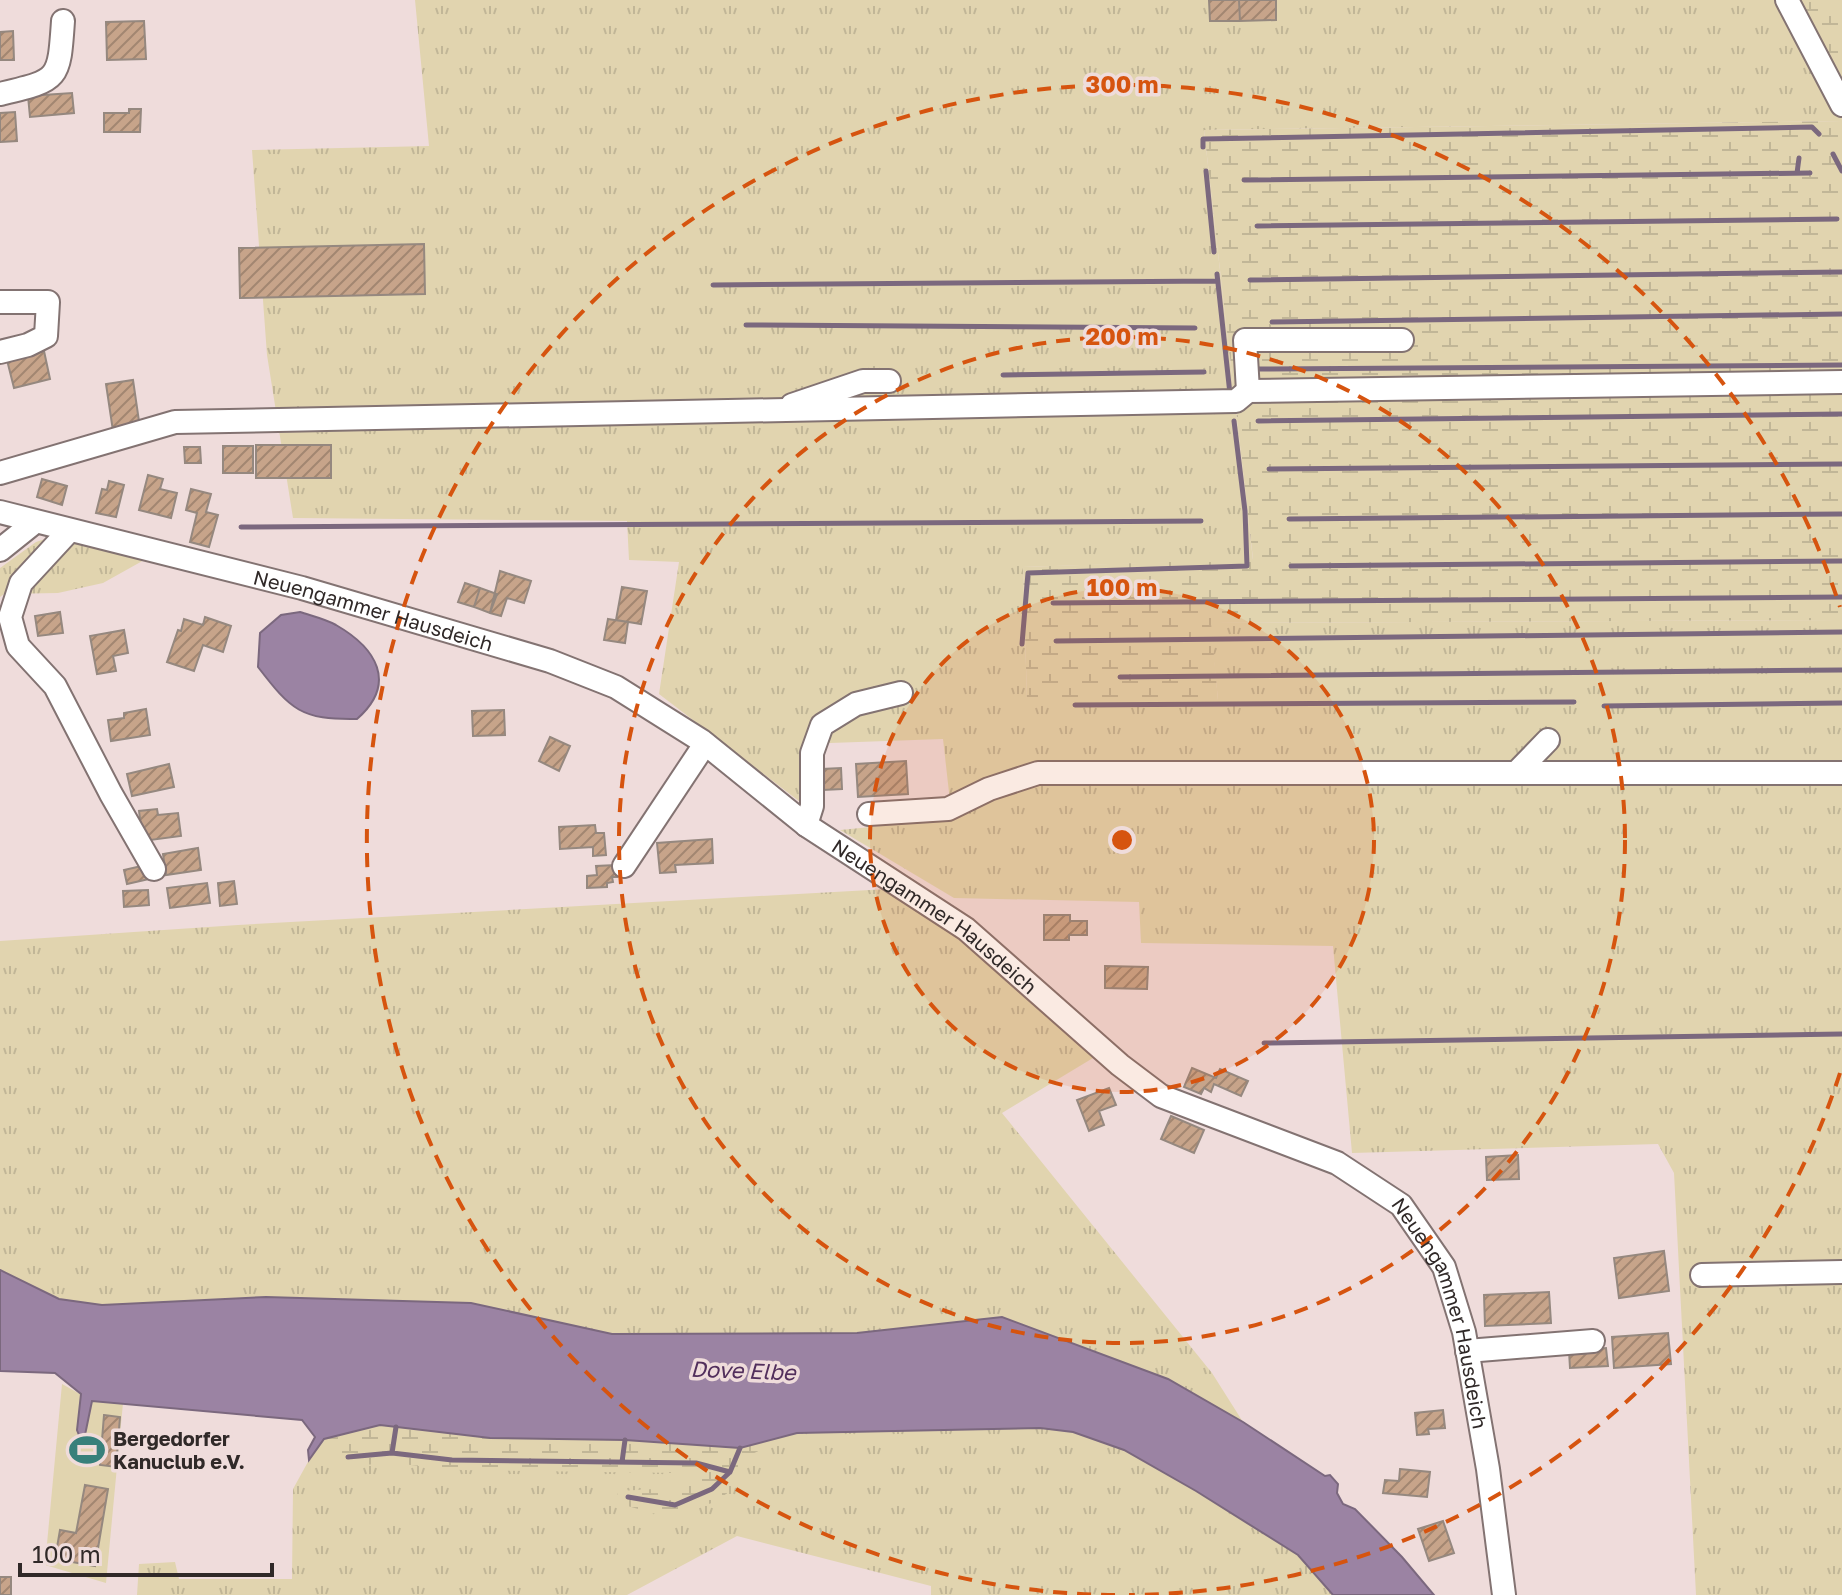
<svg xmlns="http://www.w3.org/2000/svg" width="1842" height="1595" viewBox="0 0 1842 1595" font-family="'Golos Text',sans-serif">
  <defs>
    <pattern id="grass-tufts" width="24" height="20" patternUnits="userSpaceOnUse" patternTransform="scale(2)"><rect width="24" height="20" fill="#e1d4af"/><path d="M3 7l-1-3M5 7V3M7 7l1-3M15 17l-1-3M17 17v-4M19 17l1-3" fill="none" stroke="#c1b697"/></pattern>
    <pattern id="wetland-marsh" width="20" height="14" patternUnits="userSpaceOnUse" patternTransform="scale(2)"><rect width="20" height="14" fill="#e1d4af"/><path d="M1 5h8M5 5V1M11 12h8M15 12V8" fill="none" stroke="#c1b697"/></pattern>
    <pattern id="building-hatch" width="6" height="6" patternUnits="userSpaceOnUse" patternTransform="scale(2)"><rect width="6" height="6" fill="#c7a48a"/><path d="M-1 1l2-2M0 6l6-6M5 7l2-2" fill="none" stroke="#a28671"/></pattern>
  </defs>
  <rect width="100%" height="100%" fill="#efdcdb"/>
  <path fill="url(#grass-tufts)" d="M415,0H1781L1842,117V121L1204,130L1253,560L1023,567L1027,699L1218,700L1210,623L1842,620V1595H1696L1674,1173L1658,1144L1352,1153L1333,946L1141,943L1139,902L954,898L840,830L952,819L943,739L802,744L804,805L659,694L679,562L629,560L627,521L293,518L267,355L252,150L429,146Z
    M54,536L146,559L103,583L58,593L4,594L0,597V568L36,542Z
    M888,889L959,939L1098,1055L1002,1113L1212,1373L1243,1422L1168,1379L1002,1317L857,1333L612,1334L471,1303L266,1297L102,1305L59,1299L0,1270V941L238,925Z
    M380,1425L490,1438L625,1440L740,1448L797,1433L1040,1428L1073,1432L1124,1450L1196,1491L1298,1555L1333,1595H931V1586L737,1536L627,1595H137L139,1564L175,1562L179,1579H292L293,1489L309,1460L324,1439Z"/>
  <path fill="url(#wetland-marsh)" d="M1781,0H1842V117Z
    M1842,121V620L1211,623L1218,700H1027L1023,567L1253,559L1204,130Z
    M380,1425L490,1438L625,1440L740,1448L797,1433L750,1455L741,1478L720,1500L670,1518L617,1503L618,1491L674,1488L683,1473L461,1470L401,1464L337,1465L324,1439Z"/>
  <path fill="#e1d4af" d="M62,1384L91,1400L123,1403L106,1583L45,1565Z"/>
  <path fill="#9b83a3" stroke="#7b687e" stroke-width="2" d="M300,612C312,616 325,619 336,625C376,648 398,683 357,719C301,720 291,710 258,667L260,633L281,615Z
    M0,1270L59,1299L102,1305L266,1297L471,1303L612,1334L857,1333L1002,1317L1168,1379L1243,1422L1325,1476L1330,1475L1338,1484L1337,1493L1343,1504L1355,1509L1402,1557L1434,1595H1333L1298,1555L1196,1491L1124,1450L1073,1432L1040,1428L797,1433L740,1448L625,1440L490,1438L380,1425L324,1439L309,1460L308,1450L315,1437L302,1420L92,1401L85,1435H79L77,1430L81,1394L55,1373L0,1371Z"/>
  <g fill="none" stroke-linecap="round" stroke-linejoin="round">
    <path stroke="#7b687e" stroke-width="5" d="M1203,147V139L1812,127L1819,134
      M1833,154L1842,171
      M1206,171L1214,252
      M1797,173L1799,158
      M1244,180L1810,173
      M1257,226L1837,219
      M1217,274L1230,394
      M1250,280L1842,272
      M713,285L1217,281
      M1272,322L1842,314
      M746,325L1195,328
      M1255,369L1842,365
      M1003,375L1204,372
      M1258,421L1842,414
      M1269,469L1842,464
      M1289,519L1842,514
      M241,527L1201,521
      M1291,566L1842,561
      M1053,603L1842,597
      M1056,641L1842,632
      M1022,644L1028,573L1247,566L1245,511L1234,421
      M1120,677L1842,670
      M1075,705L1574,702
      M1604,706L1842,703
      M1264,1043L1842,1034
      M392,1453L396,1427
      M348,1457L392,1453L452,1460L696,1463L730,1472
      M622,1462L625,1440
      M628,1497L675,1505L712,1489L730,1472L740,1448"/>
  </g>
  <path fill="url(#building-hatch)" stroke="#95887f" stroke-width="2" d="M1209,0H1239L1240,21H1210Z
    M1239,0H1276V20L1240,21Z
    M144,21L146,59L107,60L106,22Z
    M13,31L14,60H0V32Z
    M72,93L74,113L30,117L28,96Z
    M129,109H141L140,132H104V113H129Z
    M15,112L17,141L0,142V113Z
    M424,244L425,294L240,298L239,248Z
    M44,351L50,379L14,388L7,360Z
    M133,380L140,428L113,431L106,384Z
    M256,445H331V478H256Z
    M223,446H253V473H223Z
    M184,447H200L201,463H185Z
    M148,475L163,479L160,489L177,493L171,518L139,510Z
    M42,479L67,486L62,505L37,497Z
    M109,481L124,485L116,517L96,513L102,489L107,490Z
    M191,489L211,494L206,512L218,515L209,547L190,542L197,513L186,510Z
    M500,571L531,581L524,603L507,598L501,616L490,613Z
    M465,583L480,588L474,607L458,602Z
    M622,587L647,591L641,624L616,620Z
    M480,588L497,594L490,613L474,607Z
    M60,612L63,633L38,636L35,616Z
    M205,617L231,626L223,652L203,645L194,671L167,662L178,630L181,631L184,619L203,625Z
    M608,619L628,622L625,643L604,640Z
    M124,630L128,653L113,656L116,671L97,674L90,636Z
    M146,709L150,735L111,741L108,720L124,718V713Z
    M504,710L505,735L473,736L472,711Z
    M550,737L570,746L559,771L539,761Z
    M906,761L908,794L858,797L856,764Z
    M169,764L174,787L132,796L127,774Z
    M841,768L842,789L823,790L822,769Z
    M157,809L158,815L178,813L181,836L143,841L139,811Z
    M595,825L596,833H604L606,855L593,856V847L560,849L559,827Z
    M712,839L713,863L675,865L676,872L660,873L657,843Z
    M198,848L201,870L166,875L163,854Z
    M146,865L149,879L127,884L124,870Z
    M616,865L617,877H612L613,882L607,883V887L587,888V876L597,875L596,866Z
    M234,881L237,904L220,906L218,883Z
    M207,883L210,903L170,908L167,888Z
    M148,890L149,905L124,907L123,891Z
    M1044,915H1070V921H1087V935H1069V940H1044Z
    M1105,966L1148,967L1147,989L1105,988Z
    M1192,1068L1216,1078L1220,1069L1248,1081L1241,1096L1214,1084L1211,1092L1204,1088L1201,1094L1184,1087Z
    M1109,1088L1116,1105L1099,1111L1104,1125L1089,1131L1077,1100Z
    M1171,1116L1204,1130L1194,1153L1161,1139Z
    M1518,1155L1519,1179L1487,1180L1486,1157Z
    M1664,1251L1669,1291L1619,1298L1614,1258Z
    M1549,1292L1551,1323L1485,1326L1484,1295Z
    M1668,1333L1671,1364L1614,1368L1612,1337Z
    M1606,1348L1608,1366L1570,1368L1569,1351Z
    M1443,1410L1445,1428L1428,1429L1429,1434L1417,1435L1415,1413Z
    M104,1415L120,1417L116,1467L100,1465Z
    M1400,1469L1430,1472L1427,1497L1383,1493L1385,1480L1399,1481Z
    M85,1485L108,1489L95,1566L55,1559L60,1530L76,1533Z
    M1443,1521L1454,1553L1429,1561L1418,1529Z
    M0,1577H11V1595H0Z"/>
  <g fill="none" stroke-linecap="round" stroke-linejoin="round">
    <g stroke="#837372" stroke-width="26">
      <g id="minor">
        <path d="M1787,0L1842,105"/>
        <path d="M0,94C59,80 59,81 63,21"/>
        <path d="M0,302H48L46,336L28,345L0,352"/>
        <path d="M1248,391L1245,340H1402"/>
        <path d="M792,405L863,381H889"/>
        <path d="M0,473L175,422L1236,401L1248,391L1842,382"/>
        <path id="s1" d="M0,512L302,588L550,661L616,687L702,741L806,825L966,929L1120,1065L1161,1096L1337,1163L1401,1205L1444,1267L1464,1332L1488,1469L1504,1595"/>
        <path d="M69,531L21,583L10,617L18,646L55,686L111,794L154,869"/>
        <path d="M0,550L35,522"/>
        <path d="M1516,773L1548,740"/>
        <path d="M869,814L948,809L989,789L1038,773H1842"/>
        <path d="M806,825L812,806V753L822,725L856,704L901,693"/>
        <path d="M624,866L705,744"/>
        <path d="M1702,1275L1842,1272"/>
        <path d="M1467,1351L1593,1341"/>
      </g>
    </g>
    <use href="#minor" stroke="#fff" stroke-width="22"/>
  </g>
  <circle cx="1122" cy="840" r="252" fill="#d6540f" fill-opacity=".12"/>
  <g fill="none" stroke="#d6540f" stroke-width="4" stroke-dasharray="14 10">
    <circle cx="1122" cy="840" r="252"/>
    <circle cx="1122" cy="840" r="503"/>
    <path d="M1840 1073A755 755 0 0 1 1129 1595M1115 1595A755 755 0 1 1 1840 607"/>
  </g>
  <defs>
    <g id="stadium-bare" transform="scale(2.76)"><path d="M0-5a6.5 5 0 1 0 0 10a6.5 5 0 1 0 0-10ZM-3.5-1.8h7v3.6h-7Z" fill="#38807b" stroke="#efdcdb" stroke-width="2.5" paint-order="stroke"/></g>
  </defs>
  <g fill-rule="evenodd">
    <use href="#stadium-bare" x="87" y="1450"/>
  </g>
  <g text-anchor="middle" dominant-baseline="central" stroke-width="7" stroke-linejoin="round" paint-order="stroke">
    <g font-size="20" fill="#302928" stroke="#efdcdb">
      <text stroke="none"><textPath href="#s1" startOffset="386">Neuengammer Hausdeich</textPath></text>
      <text stroke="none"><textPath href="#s1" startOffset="1034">Neuengammer Hausdeich</textPath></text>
      <text stroke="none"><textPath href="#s1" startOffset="1706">Neuengammer Hausdeich</textPath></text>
    </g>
    <g font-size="20" font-weight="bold" fill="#302928" stroke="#efdcdb" text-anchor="start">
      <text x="113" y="1438">Bergedorfer<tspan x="113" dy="23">Kanuclub e.V.</tspan></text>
    </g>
    <g font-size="22" font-style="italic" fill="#522f5c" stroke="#efdcdb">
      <text transform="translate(743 1370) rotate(2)">Dove Elbe</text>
    </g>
  </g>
  <circle cx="1122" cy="840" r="12" fill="#d6540f" stroke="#efdcdb" stroke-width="4"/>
  <g font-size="24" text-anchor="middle" font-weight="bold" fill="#d6540f" stroke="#efdcdb" stroke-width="7" stroke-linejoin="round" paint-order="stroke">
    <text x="1122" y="93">300 m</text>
    <text x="1122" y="345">200 m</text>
    <text x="1122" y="596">100 m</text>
  </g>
  <path d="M20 1563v12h252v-12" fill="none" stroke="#302928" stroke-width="4"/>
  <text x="32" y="1563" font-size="24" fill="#302928" stroke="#efdcdb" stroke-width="6" paint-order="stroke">100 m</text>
</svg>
